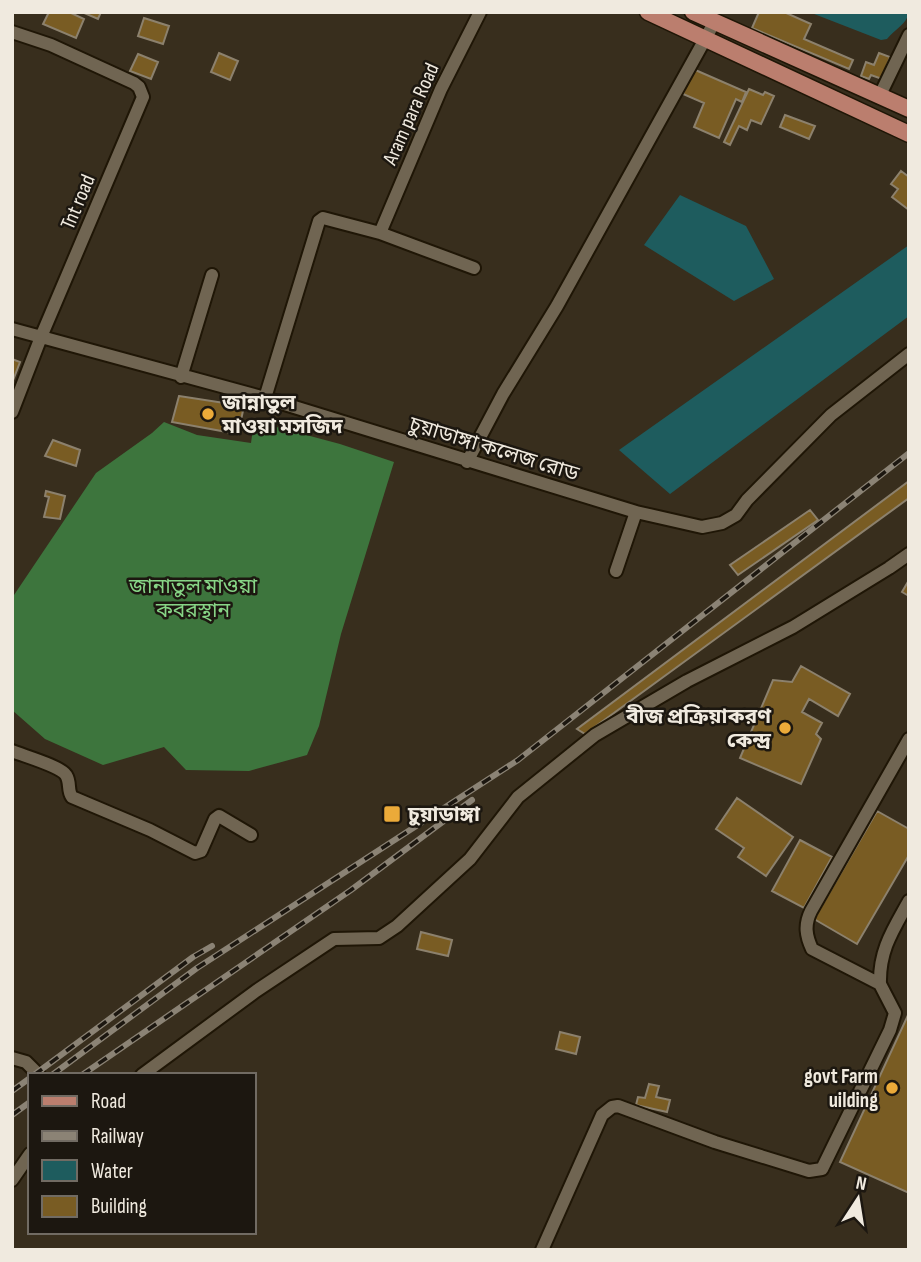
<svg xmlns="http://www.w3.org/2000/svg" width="921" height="1262" viewBox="0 0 921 1262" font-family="'Sofia Sans Condensed','Noto Sans Bengali',sans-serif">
  <rect width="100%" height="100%" fill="#382e1d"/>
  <path fill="#3d753d" d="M254,421L340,444L394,462L341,634L319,726L307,755L249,771L186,770L164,747L103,765L45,739L12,710V598L96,473L152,433L164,422L197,435L251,443Z"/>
  <path fill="#1e5c5e" d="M809,12H909C907,24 895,29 887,39L881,40Z
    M680,195L746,226L774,279L734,301L644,245Z
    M909,245V316L670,494L619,450Z"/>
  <path fill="#795c23" stroke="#8c816d" stroke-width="2" d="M49,12H69L84,19L76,38L43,24Z
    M82,12H101L98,19Z
    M759,12H784L811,24L804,39L853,60L849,69L752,28Z
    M144,18L169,26L163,44L138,36Z
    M219,53L238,61L230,80L211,72Z
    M879,53L890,57L882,79L871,75L869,79L861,76L866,62L874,65Z
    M138,54L158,62L151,79L130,71Z
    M693,69L746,92L742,102L736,99L719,138L694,127L704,103L683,94Z
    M749,89L763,95L765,92L774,96L761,124L751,120L747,130L739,126L730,145L724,142Z
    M785,115L815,126L809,139L780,127Z
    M901,171L909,177V210L892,197L898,189L891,184Z
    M12,359L20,362L12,383Z
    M179,396L244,406L238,434L172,422Z
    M53,440L80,450L76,466L45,456Z
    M909,481V498L585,734L577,729Z
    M46,491L65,496L60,519L44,517L49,497L45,496Z
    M810,510L818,520L738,575L730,565Z
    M909,580V596L902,592Z
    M801,666L850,694L838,716L809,699L802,712L822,723L816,734L821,739L801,784L740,758L773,680L792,682Z
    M737,798L793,837L766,876L738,857L744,848L716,829Z
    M877,811L909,829V855L857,944L814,919Z
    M800,840L832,857L804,908L772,891Z
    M421,932L452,940L448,956L417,949Z
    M909,1013V1193L840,1162Z
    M560,1032L580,1037L576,1054L556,1049Z
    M649,1084L659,1086L656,1097L670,1100L667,1112L636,1105L638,1097L645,1098Z"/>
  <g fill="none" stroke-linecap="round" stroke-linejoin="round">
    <g stroke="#1f1606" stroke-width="16">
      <path id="minor" d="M12,32L51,45L134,83L139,87L143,97L41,337L12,412
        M879,97L909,35
        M380,233L441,89L480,12
        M12,329L265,398L636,512L702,527L722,523L736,515L747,500L831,415L909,354
        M181,377L212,275
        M265,398L319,221L323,218L380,233L474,268
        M467,462L503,394L557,306L714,23
        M616,571L636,512
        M909,739L811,911C804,925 806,936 812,949L880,984C879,950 893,930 909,901
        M12,751C24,756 60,766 66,775C71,783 67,790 72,797L150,830L195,853L201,851L215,819L219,816L251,835
        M12,1058L26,1062L39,1075
        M142,1075L256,991L334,939L379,938L397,926L470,859L518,797L595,735L687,681L793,627L889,568L909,554
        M12,1180L30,1154
        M542,1250L602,1115L612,1107L618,1106L715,1142L809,1171L822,1169L890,1030L895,1013L880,984"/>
    </g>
    <g stroke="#1f1606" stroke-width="19">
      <path id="major" d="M648,12L909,134
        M693,12L909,109"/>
    </g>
    <use href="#minor" stroke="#706552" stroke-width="12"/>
    <use href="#major" stroke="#bb7e6e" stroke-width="16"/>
    <g stroke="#8b8375" stroke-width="6">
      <path id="rail" d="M34,1075L193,957L212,946
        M52,1075L197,968L518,760L909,453
        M82,1075L351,890L472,800
        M12,1091L30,1078
        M12,1115L30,1102"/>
    </g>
    <use href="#rail" stroke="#1c1710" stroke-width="3.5" stroke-dasharray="10" stroke-linecap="butt"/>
  </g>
  <g fill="#ebaa39" stroke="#1c1710" stroke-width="2.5">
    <circle cx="208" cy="414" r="7"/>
    <circle cx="785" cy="728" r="7"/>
    <rect x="383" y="805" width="18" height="18" rx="3.5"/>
    <circle cx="892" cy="1088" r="7"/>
  </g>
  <g text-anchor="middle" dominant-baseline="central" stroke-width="5" stroke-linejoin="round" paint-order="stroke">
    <g font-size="21" fill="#f0eadf" stroke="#1c1710">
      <text transform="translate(411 114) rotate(-66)">Aram para Road</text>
      <text transform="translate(78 202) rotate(-67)">Tnt road</text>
      <text transform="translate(494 449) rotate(17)">চুয়াডাঙ্গা কলেজ রোড</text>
    </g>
    <g font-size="21" font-weight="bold" fill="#f0eadf" stroke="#1c1710" text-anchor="start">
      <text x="222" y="402">জান্নাতুল<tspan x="222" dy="24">মাওয়া মসজিদ</tspan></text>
      <text x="771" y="716" text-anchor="end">বীজ প্রক্রিয়াকরণ<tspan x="771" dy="24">কেন্দ্র</tspan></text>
      <text x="408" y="814">চুয়াডাঙ্গা</text>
      <text x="878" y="1076" text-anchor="end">govt Farm<tspan x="878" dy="24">uilding</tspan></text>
    </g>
    <g font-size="21" fill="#87d586" stroke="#1c1710">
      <text x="193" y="586">জানাতুল মাওয়া<tspan x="193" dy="24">কবরস্থান</tspan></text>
    </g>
  </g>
  <rect width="921" height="1262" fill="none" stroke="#f0eadf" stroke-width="28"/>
  <rect x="28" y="1073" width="228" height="161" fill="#1c1710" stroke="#716b63" stroke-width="2"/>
  <rect x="42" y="1096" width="35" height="10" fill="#bb7e6e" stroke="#716b63" stroke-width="2"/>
  <text x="91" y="1108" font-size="21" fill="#f0eadf">Road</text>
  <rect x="42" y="1131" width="35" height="10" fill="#8b8375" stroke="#716b63" stroke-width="2"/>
  <text x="91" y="1143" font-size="21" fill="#f0eadf">Railway</text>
  <rect x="42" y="1160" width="35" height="21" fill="#1e5c5e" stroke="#716b63" stroke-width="2"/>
  <text x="91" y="1178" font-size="21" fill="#f0eadf">Water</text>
  <rect x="42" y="1196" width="35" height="21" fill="#795c23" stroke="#716b63" stroke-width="2"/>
  <text x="91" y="1213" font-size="21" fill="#f0eadf">Building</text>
  <g transform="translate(858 1199) rotate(12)" stroke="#1c1710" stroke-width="5" paint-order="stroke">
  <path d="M0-5L12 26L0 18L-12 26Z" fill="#f0eadf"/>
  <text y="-10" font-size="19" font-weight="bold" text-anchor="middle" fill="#f0eadf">N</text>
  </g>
</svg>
